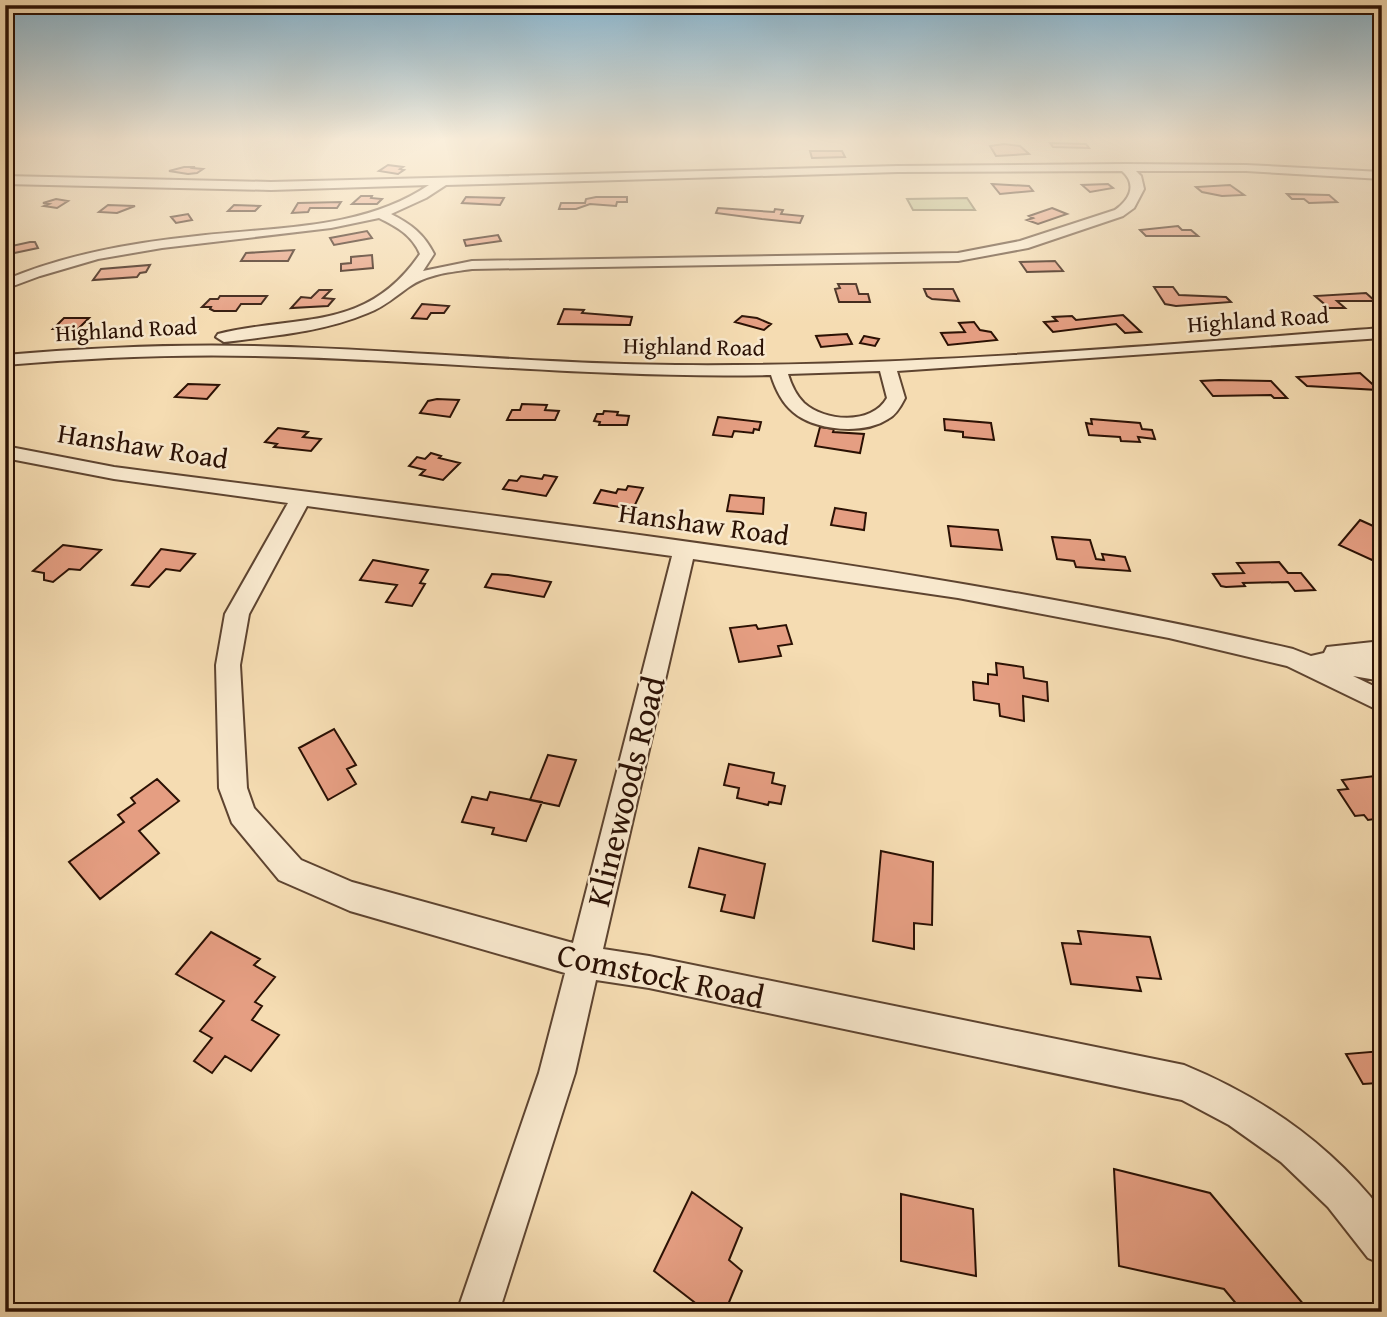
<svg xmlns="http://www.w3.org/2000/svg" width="1387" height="1317" viewBox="0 0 1387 1317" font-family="'Gentium Book Plus',serif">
  <rect width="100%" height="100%" fill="#f5dcb2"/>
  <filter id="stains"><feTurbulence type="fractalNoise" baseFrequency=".00286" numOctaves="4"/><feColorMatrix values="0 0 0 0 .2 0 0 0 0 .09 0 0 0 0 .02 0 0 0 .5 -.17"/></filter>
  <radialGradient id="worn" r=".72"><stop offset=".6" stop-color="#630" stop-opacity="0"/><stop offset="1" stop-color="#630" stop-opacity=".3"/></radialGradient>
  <path fill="#bcc08c" stroke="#746848" stroke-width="2" d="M967,198L975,210H913L907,199Z"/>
  <path fill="#e59e82" stroke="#2b1104" stroke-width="2" d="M1050,143L1086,144L1089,148L1053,147Z
    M1004,144L1020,146L1029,154L996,156L990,146Z
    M810,151H842L845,157L812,158Z
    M388,165L403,167L400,169L404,170L398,174L379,171Z
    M184,167H195L193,168L203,169L197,173L188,174L169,171Z
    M992,184L1029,186L1033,191L1000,194Z
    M1108,184L1113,188L1090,192L1082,185Z
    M1230,185L1244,195L1222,196L1202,192L1196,187Z
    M1287,194L1329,195L1337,202L1309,203L1304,199H1292Z
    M361,196H372L371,198L382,199L377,204H352Z
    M466,197L504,198L500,205L462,203Z
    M596,197H627V202H617L616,206L590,204L576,209H559L561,203H585L586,199Z
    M56,199L68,201L57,208L44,206L49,204L43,203Z
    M341,202L337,208H310L308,212L292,213L298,203Z
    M108,205L135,206L117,213L99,212Z
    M234,205L260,206L255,211H228Z
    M718,208L774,212L775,209L783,210L781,214L803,216L800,223L762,219L716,213Z
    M1052,208L1067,214L1038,224L1027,220L1033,218L1029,216Z
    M188,214L192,220L176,223L171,217Z
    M1178,226L1182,230H1191L1198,236H1146L1140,230Z
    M367,231L372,238L334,245L330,238Z
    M498,235L501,241L466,246L464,240Z
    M30,242H35L38,248L5,255L7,247Z
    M294,250L288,261H241L246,253Z
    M372,255L373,268L341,271V264L351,263V257Z
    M1055,261L1063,271L1027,272L1020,262Z
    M150,265L146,272L140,273L137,277L93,280L101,269Z
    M838,284H856L859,294H868L870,302H839L835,289L840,288Z
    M1154,287H1173L1179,295L1226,297L1231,302L1176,306L1165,304Z
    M924,289H953L959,301L932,299L927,296Z
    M319,290H331L323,298L334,299L328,306L291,308L301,297L311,298Z
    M1366,293L1375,301H1337L1345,308H1329L1315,296Z
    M220,296H267L261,304H241L236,311H214L210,309L211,307H202L210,299H218Z
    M422,304L449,306L444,313H431L427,319L412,318Z
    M564,309L584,310L582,313L632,317L630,325L558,324Z
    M1123,315L1141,332L1125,333L1116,324L1053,332L1044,322L1057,321L1053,317L1072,316L1076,320Z
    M742,316L757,318L771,324L764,330L735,322Z
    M64,318H89L78,329H53Z
    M974,322L980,330L991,332L997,340L948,345L941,333L965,332L959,323Z
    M847,334L852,344L821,347L816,336Z
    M864,336L879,339L875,346L860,343Z
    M1360,373L1379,390L1307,386L1297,377Z
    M1219,380L1271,381L1287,398H1274L1271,395L1213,396L1201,381Z
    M188,384L219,385L207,399L175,397Z
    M437,399L459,400L450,417L420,413L428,401Z
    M522,404L547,405L545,410L559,411L555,420H507L512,410H520Z
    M604,411L618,412L617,415L629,416L627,425H599L600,422L594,421L597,414H603Z
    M718,417L761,422L759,430L754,429L753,433L734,431L732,437L713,435Z
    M944,419L991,423L994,440L963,437V432L945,430Z
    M1091,419L1140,423L1142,429L1152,430L1155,439L1138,437L1140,442L1121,441L1120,437L1089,435L1086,423L1092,424Z
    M820,427L834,429L833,432L864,434L860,453L815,446Z
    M278,428L308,432L303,437L321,439L311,451L274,447L277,444L265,442Z
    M431,453L441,456L439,458L460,463L443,480L420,475L425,470L409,466L417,457L425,459Z
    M544,475L557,477L546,496L503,489L509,480L517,481L521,476L542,479Z
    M628,486L643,488L633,509L594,503L601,490L616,493L618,489L626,490Z
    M730,495L764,498L763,514L727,511Z
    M835,508L866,513L864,530L831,525Z
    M1360,520L1382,530V553L1378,552L1372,560L1339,545Z
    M948,526L998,530L1002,550L951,546Z
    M1052,537L1090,540L1096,559L1104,560L1102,554L1125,557L1130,571L1076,567L1074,561L1057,559Z
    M63,545L101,550L80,570L69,569L53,582L44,580V573L33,571Z
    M161,549L195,554L180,571L166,569L149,587L132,585Z
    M373,560L428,570L420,583L425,584L412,606L386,602L397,585L360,580Z
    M1279,562L1288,573H1301L1315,590L1295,591L1288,582L1243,583L1245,586L1226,587L1221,586L1213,574L1244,573L1237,563Z
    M492,574L508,575L551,582L544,597L485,587Z
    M756,625L758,629L786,625L792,644L778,646L781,656L739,662L730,628Z
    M996,663L1023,667L1024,678L1047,682L1048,701L1023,696L1024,721L1000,716L999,704L974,700L973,682L988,684V674L997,675Z
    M334,729L356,765L347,769L356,784L328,800L299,748Z
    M548,755L576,760L559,806L530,800Z
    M729,764L774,773L772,783L785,786L781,804L769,802L768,805L737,798L739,788L724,785Z
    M1375,776L1382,779V818L1368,820L1364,815L1355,816L1338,790L1348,789L1342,780Z
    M157,779L179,801L139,831L159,853L100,899L69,862L124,822L118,815L135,803L131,798Z
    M490,792L542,802L526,841L492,834L494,828L462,822L472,797L487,800Z
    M699,848L765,864L754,918L721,911L725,895L689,887Z
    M881,851L933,862L932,925L914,923V949L873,941Z
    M1078,931L1150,937L1161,979L1137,977L1141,991L1071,984L1062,943L1081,944Z
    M211,932L260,959L254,965L275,977L255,1002L262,1006L252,1020L279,1035L251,1071L225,1056L212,1073L194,1061L212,1038L200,1031L224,1001L176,974Z
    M1382,1051V1089L1378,1083L1363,1084L1346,1054Z
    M1114,1169L1210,1193L1310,1312H1243L1224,1289L1119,1266Z
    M692,1192L742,1228L729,1260L742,1271L725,1312H707L654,1271Z
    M901,1194L973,1209L976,1276L901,1261Z"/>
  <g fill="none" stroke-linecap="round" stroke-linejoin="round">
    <g stroke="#5e4430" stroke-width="4">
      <path id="minor" d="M1125,164L1246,165L1382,172V179L1246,171H1136L1141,176L1144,189L1134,208L1123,216L1028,248L958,261L472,269C452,272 427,274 409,287C396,296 384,307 368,313C323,332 273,336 224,342L216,337L218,334C298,314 366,333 420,254C412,235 397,227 379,218L331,228L162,248L98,259L40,276L5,289V280C67,254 131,243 197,236C274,227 363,230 429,185L271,190L5,184V176L271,182L898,166ZM1122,171C1138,185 1129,200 1115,210L1020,241L958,253L472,261L423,271L434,254C424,234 411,224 391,214L426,198L446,185L898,172Z
        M1382,328V338L897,371L905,398C901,406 896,415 888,419C864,435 815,431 793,412C782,403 775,388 771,375C598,379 427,359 255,356C171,354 89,358 5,365V355C88,348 171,344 254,346C395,349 535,364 676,365C912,367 1147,346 1382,328ZM880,371L887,398C872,425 825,422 804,403C796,395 791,384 788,374Z
        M5,446L114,467C508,519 905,560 1293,649L1311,656L1324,653L1327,647L1382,641V659L1373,660L1382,661V681L1353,676L1382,690V712L1287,666L1169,638L958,598L693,559L603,949L649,956L1184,1065C1262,1097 1330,1144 1382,1211V1264L1368,1258L1328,1207L1281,1162L1229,1125L1182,1100L649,988L596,980L575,1073L499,1312H457L539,1073L565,973L350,911L279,880L232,823L219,788L216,665L225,614L288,503L114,479L5,458ZM307,506L672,556L573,943L352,882L301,860L254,808L247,788L240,665L249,614Z"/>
    </g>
    <use href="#minor" fill="#f8e8cd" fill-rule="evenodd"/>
  </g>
  <linearGradient id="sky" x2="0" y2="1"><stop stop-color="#89b7d2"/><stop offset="0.43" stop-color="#faefdc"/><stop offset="1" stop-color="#faefdc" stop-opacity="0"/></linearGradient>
  <rect width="1387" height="324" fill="url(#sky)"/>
  <g text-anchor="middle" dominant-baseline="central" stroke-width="5" stroke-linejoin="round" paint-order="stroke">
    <g font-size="23" fill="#2b1104" stroke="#f8e8cd">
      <text transform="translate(1258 319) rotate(-4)">Highland Road</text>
      <text transform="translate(126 329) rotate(-3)">Highland Road</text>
      <text transform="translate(694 346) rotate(1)">Highland Road</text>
    </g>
    <g font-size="28" fill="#2b1104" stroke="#f8e8cd">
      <text transform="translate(143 445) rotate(9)">Hanshaw Road</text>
      <text transform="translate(704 523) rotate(8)">Hanshaw Road</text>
    </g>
    <g font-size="33" fill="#2b1104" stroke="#f8e8cd">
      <text transform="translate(625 791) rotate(-76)">Klinewoods Road</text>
      <text transform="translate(661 975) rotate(12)">Comstock Road</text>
    </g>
  </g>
  <rect width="1387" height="1317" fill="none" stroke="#f5dcb2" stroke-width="28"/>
  <rect x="7" y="7" width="1373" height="1303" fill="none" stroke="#2b1104" stroke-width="3.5"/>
  <rect x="14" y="14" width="1359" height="1289" fill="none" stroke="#2b1104" stroke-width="2"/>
  <rect width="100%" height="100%" filter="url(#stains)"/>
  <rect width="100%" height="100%" fill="url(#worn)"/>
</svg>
